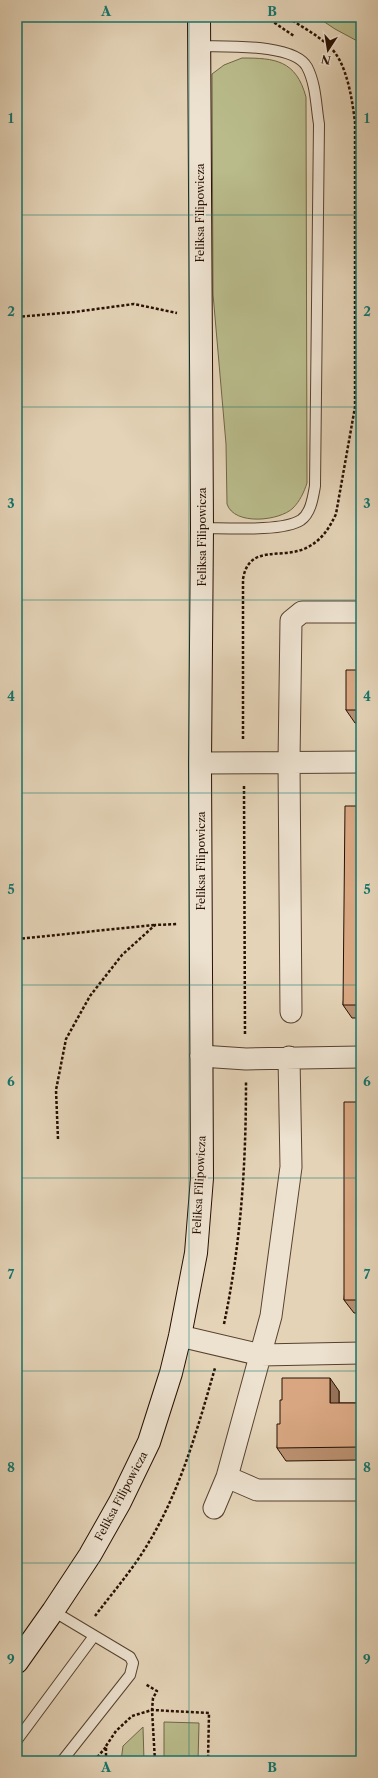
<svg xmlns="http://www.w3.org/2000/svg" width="378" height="1778" viewBox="0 0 378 1778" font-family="'Libre Caslon Text',serif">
  <rect width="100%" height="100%" fill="#e4d3b7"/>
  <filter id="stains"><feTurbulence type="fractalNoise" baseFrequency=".005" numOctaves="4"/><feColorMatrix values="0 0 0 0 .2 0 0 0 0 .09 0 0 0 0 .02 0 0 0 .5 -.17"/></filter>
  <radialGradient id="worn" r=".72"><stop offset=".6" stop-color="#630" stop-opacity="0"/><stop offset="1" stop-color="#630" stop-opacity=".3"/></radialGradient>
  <path fill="#b9bb8b" stroke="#706646" d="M317,17H361V43L335,29Z
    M242,58C275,58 296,60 306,97L307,483C304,492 300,501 293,508C280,521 234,526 227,504L226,444L213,294L212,74L224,65Z
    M164,1722L199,1723L198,1761H164Z
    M143,1727L144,1761H121L123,1746Z"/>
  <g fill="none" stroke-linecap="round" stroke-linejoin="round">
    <g stroke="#57412f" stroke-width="12">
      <path id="lane" d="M199,46C225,47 294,43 307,67C316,84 316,106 319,124L315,486C313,497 311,513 301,520C283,532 225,528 202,528
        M53,1611L130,1657L133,1663L130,1675L62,1761
        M17,1740L94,1636"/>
    </g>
    <g stroke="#57412f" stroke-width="23">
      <path id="street" d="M200,763L361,762
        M291,1012L289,761L291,621L302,612H361
        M201,1056L246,1059L361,1057
        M289,1057L291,1167L271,1316L227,1477L257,1490H361
        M180,1336L261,1355L361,1353
        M214,1508L227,1477"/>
    </g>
    <g stroke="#281002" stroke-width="24">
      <path id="secondary" d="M17,1662L53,1611L90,1555L120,1502L149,1442L171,1373L180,1336L196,1253L202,1178L200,763L202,528L199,17"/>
    </g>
    <path stroke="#281002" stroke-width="2.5" stroke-dasharray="3 2" stroke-linecap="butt" d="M266,17L294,36
      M17,317L74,312L134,304L177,313
      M243,739V579C249,543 282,560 306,548C321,541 329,529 336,514L355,407V122C352,99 347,63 330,47C318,35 300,26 287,17
      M244,786L245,1035
      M17,939L154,925
      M58,1139L56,1090L66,1039L90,996L122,955L155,925L178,924
      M224,1324C241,1243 246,1165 246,1082
      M95,1616C113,1592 134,1568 149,1542C181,1489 198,1427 215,1368
      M94,1761L106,1747
      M106,1761V1746L116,1731L132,1716L152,1710L153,1698L157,1691L145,1684
      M155,1761L152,1710L209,1713L208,1761"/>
    <use href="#lane" stroke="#ede2d0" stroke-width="10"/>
    <use href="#street" stroke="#ede2d0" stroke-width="21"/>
    <use href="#secondary" stroke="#ede2d0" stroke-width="22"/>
  </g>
  <path fill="#ba9070" stroke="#281002" d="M361,670V723H355L346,710Z
    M361,806V1018H352L343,1005Z
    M361,1102V1313H354L344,1300Z
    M339,1391V1403H361V1460L286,1461L277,1448L280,1424Z"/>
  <path fill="#97755b" stroke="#281002" d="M330,1378L339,1391V1417L330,1403Z"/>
  <path fill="#d8a782" stroke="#281002" d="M346,670H361V710H346Z
    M345,806H361V1005H343Z
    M344,1102H361V1300H344Z
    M282,1378H330V1403H361V1447L277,1448V1424H280V1400H282Z"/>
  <path fill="none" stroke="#0f766e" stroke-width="1" stroke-opacity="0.55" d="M189,17V1761M17,215H361M17,407H361M17,600H361M17,793H361M17,985H361M17,1178H361M17,1371H361M17,1563H361"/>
  <g text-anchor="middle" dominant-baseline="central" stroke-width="3.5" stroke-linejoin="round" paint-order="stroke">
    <g font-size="11" fill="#281002" stroke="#ede2d0">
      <text transform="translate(200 213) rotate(-90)">Feliksa Filipowicza</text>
      <text transform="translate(202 537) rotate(-90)">Feliksa Filipowicza</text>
      <text transform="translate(201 861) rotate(-90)">Feliksa Filipowicza</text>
      <text transform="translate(199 1185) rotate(-87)">Feliksa Filipowicza</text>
      <text transform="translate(121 1496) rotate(-62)">Feliksa Filipowicza</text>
    </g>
  </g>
  <rect width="378" height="1778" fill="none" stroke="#e4d3b7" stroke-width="44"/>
  <g transform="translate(328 50) rotate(192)" stroke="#ede2d0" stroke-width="3" paint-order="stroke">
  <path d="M0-3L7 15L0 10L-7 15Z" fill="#281002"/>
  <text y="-6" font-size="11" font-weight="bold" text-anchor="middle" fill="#281002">N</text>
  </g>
  <rect x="22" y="22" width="334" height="1734" fill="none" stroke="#0f766e" stroke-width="1.5"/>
  <g font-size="13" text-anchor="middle" font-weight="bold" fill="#0f766e">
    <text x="106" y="16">A</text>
    <text x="272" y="16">B</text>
    <text x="11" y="123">1</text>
    <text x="367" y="123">1</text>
    <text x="11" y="316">2</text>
    <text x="367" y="316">2</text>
    <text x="11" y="508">3</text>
    <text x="367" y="508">3</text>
    <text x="11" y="701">4</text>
    <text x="367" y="701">4</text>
    <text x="11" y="894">5</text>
    <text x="367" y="894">5</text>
    <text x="11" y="1086">6</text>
    <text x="367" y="1086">6</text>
    <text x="11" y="1279">7</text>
    <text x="367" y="1279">7</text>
    <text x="11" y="1472">8</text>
    <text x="367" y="1472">8</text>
    <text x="11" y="1664">9</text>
    <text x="367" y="1664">9</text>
    <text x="106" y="1772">A</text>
    <text x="272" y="1772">B</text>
  </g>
  <rect width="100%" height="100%" filter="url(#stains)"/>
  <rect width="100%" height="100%" fill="url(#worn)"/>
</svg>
